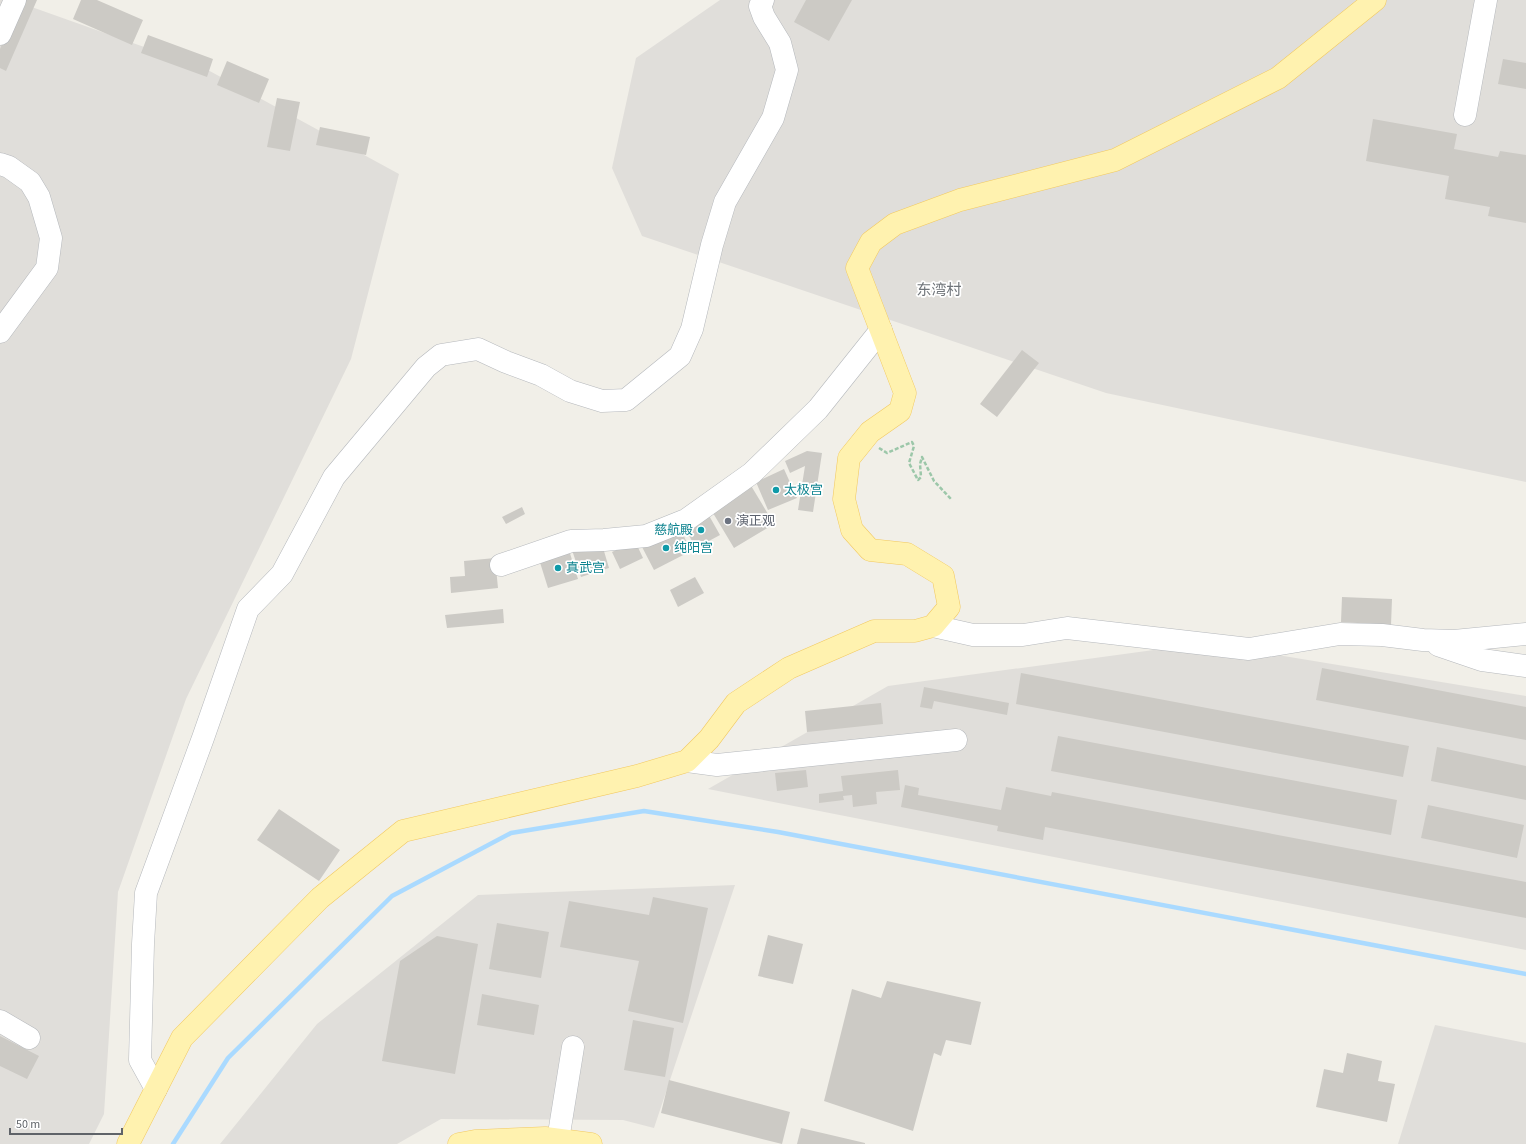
<svg xmlns="http://www.w3.org/2000/svg" width="1526" height="1144" viewBox="0 0 1526 1144" font-family="'Source Sans 3','Noto Sans SC',sans-serif">
  <rect width="100%" height="100%" fill="#f1efe8"/>
  <path fill="#e0deda" d="M0,0H12L206,69L399,174L351,359L186,699L118,892L104,1114L89,1144H0Z
    M720,0H1526V482L1106,393L642,236L612,168L636,58Z
    M1205,643L1526,696V950L708,789L888,686Z
    M735,885L654,1128L623,1120L441,1119L397,1144H220L317,1024L478,895Z
    M1435,1025L1526,1043V1144H1398Z"/>
  <g fill="none" stroke-linecap="round" stroke-linejoin="round">
    <path stroke="#aadaff" stroke-width="4.5" d="M173,1144L228,1058L392,896L511,833L644,811L778,832L1526,974"/>
  </g>
  <path fill="#cccac5" d="M21,0H37L6,71L0,68V49Z
    M81,0H97L143,20L132,45L73,19Z
    M806,0H852L829,41L794,22Z
    M148,35L213,59L207,77L141,53Z
    M1503,59L1526,63V89L1498,84Z
    M227,61L269,79L259,103L217,85Z
    M277,98L300,102L290,151L267,147Z
    M1373,119L1457,134L1454,149L1498,157L1500,151L1526,155V223L1488,216L1490,207L1445,199L1449,176L1366,161Z
    M320,127L370,137L366,155L316,145Z
    M1022,350L1039,363L997,417L980,404Z
    M807,451L822,453L813,512L798,510L805,466L790,473L785,461Z
    M784,469L797,498L768,510L756,482Z
    M750,484L774,524L734,548L710,508Z
    M522,507L525,514L506,524L502,517Z
    M707,512L720,535L696,548L683,525Z
    M679,526L691,551L654,570L641,545Z
    M601,541L609,568L581,577L572,550Z
    M635,541L643,558L620,569L612,552Z
    M568,547L578,579L548,588L538,556Z
    M495,558L498,588L451,593L450,577L465,576L464,561Z
    M695,577L704,593L678,607L670,590Z
    M1342,597L1392,599L1391,625L1341,622Z
    M503,609L504,623L447,628L445,615Z
    M1322,668L1526,707V740L1316,700Z
    M1021,673L1409,746L1403,777L1016,704Z
    M924,687L1009,703L1007,715L934,701L932,709L920,707Z
    M881,703L883,724L807,732L805,711Z
    M1058,736L1397,800L1391,835L1051,771Z
    M1437,747L1526,766V800L1431,781Z
    M806,770L808,787L777,791L775,773Z
    M898,770L900,790L876,792L877,804L853,807L852,795L843,796L844,800L819,803V794L843,791L841,776Z
    M905,785L919,788L918,795L1001,810L1006,787L1051,796L1052,792L1526,882V918L1045,827L1043,840L997,831L998,826L901,807Z
    M1428,805L1524,825L1517,858L1421,838Z
    M279,809L340,850L319,881L257,840Z
    M653,897L708,908L683,1023L628,1011L639,961L560,947L569,901L649,915Z
    M497,923L549,932L541,978L489,969Z
    M768,935L803,944L793,984L758,976Z
    M437,936L478,944L455,1074L382,1061L400,961Z
    M887,981L981,1002L971,1045L946,1040L941,1056L934,1053L913,1131L824,1101L852,989L881,998Z
    M482,994L539,1005L534,1035L477,1025Z
    M633,1020L674,1028L665,1077L624,1070Z
    M0,1036L39,1056L27,1079L0,1066Z
    M1347,1053L1382,1061L1378,1081L1395,1084L1387,1122L1316,1107L1324,1069L1343,1073Z
    M669,1080L790,1112L782,1144L661,1113Z
    M801,1128L865,1143V1144H797Z"/>
  <g fill="none" stroke-linecap="round" stroke-linejoin="round">
    <g stroke="#b5b8bc" stroke-width="23">
      <path id="minor" d="M0,34L15,0
        M1465,115L1486,0
        M0,164L9,167L30,182L39,197L51,238L47,268L0,332
        M501,565L571,541L604,540L646,536L686,520L752,473L818,409L881,330
        M933,626L973,635H1023L1067,628L1249,649L1340,634L1382,635L1423,640L1454,641L1526,634
        M1438,645L1482,660L1526,666
        M687,761L717,765L956,740
        M0,1021L29,1038
        M156,1089L140,1060L143,944L146,893L203,738L248,609L282,574L334,477L426,367L441,355L478,349L506,362L541,375L570,391L602,401L626,400L680,356L692,329L712,245L725,202L773,118L787,70L780,43L764,17L760,6L763,0
        M558,1140L573,1047"/>
    </g>
    <g stroke="#f2c960" stroke-width="23">
      <path id="major" d="M128,1144L182,1038L320,898L403,831L637,776L687,761L709,739L736,703L789,668L874,631H915L933,626L949,607L943,576L907,554L870,550L852,530L844,499L849,458L870,432L900,411L905,393L857,268L871,242L895,224L960,200L1115,160L1278,78L1375,0
        M459,1144L475,1141L545,1138L591,1144"/>
    </g>
    <path stroke="#9cc7a9" stroke-width="2.5" stroke-dasharray="4 2" stroke-linecap="butt" d="M879,448L887,453L912,442L914,446L909,463L918,480L921,477L920,464L922,457L934,481L951,499"/>
    <use href="#minor" stroke="#fff" stroke-width="22"/>
    <use href="#major" stroke="#fff2af" stroke-width="22"/>
  </g>
  <g fill="#0f9aa8" stroke="#fff" stroke-width="1.5">
    <circle cx="776" cy="490" r="4"/>
    <circle cx="701" cy="530" r="4"/>
    <circle cx="666" cy="548" r="4"/>
    <circle cx="558" cy="568" r="4"/>
  </g>
  <circle fill="#6b7280" stroke="#fff" stroke-width="1.5" cx="728" cy="521" r="4"/>
  <g text-anchor="middle" dominant-baseline="central" stroke-width="3.5" stroke-linejoin="round" paint-order="stroke">
    <g font-size="13" fill="#0d838f" stroke="#fff" text-anchor="start">
      <text x="784" y="490">太极宫</text>
      <text x="693" y="530" text-anchor="end">慈航殿</text>
      <text x="674" y="548">纯阳宫</text>
      <text x="566" y="568">真武宫</text>
    </g>
    <g font-size="13" fill="#5b616d" stroke="#fff" text-anchor="start">
      <text x="736" y="521">演正观</text>
    </g>
    <g font-size="15" fill="#70757a" stroke="#fff">
      <text x="939" y="290">东湾村</text>
    </g>
  </g>
  <path d="M10 1128v6h112v-6" fill="none" stroke="#5f6368" stroke-width="2"/>
  <text x="16" y="1128" font-size="12" fill="#5f6368" stroke="#ffffff" stroke-width="3" paint-order="stroke">50 m</text>
</svg>
